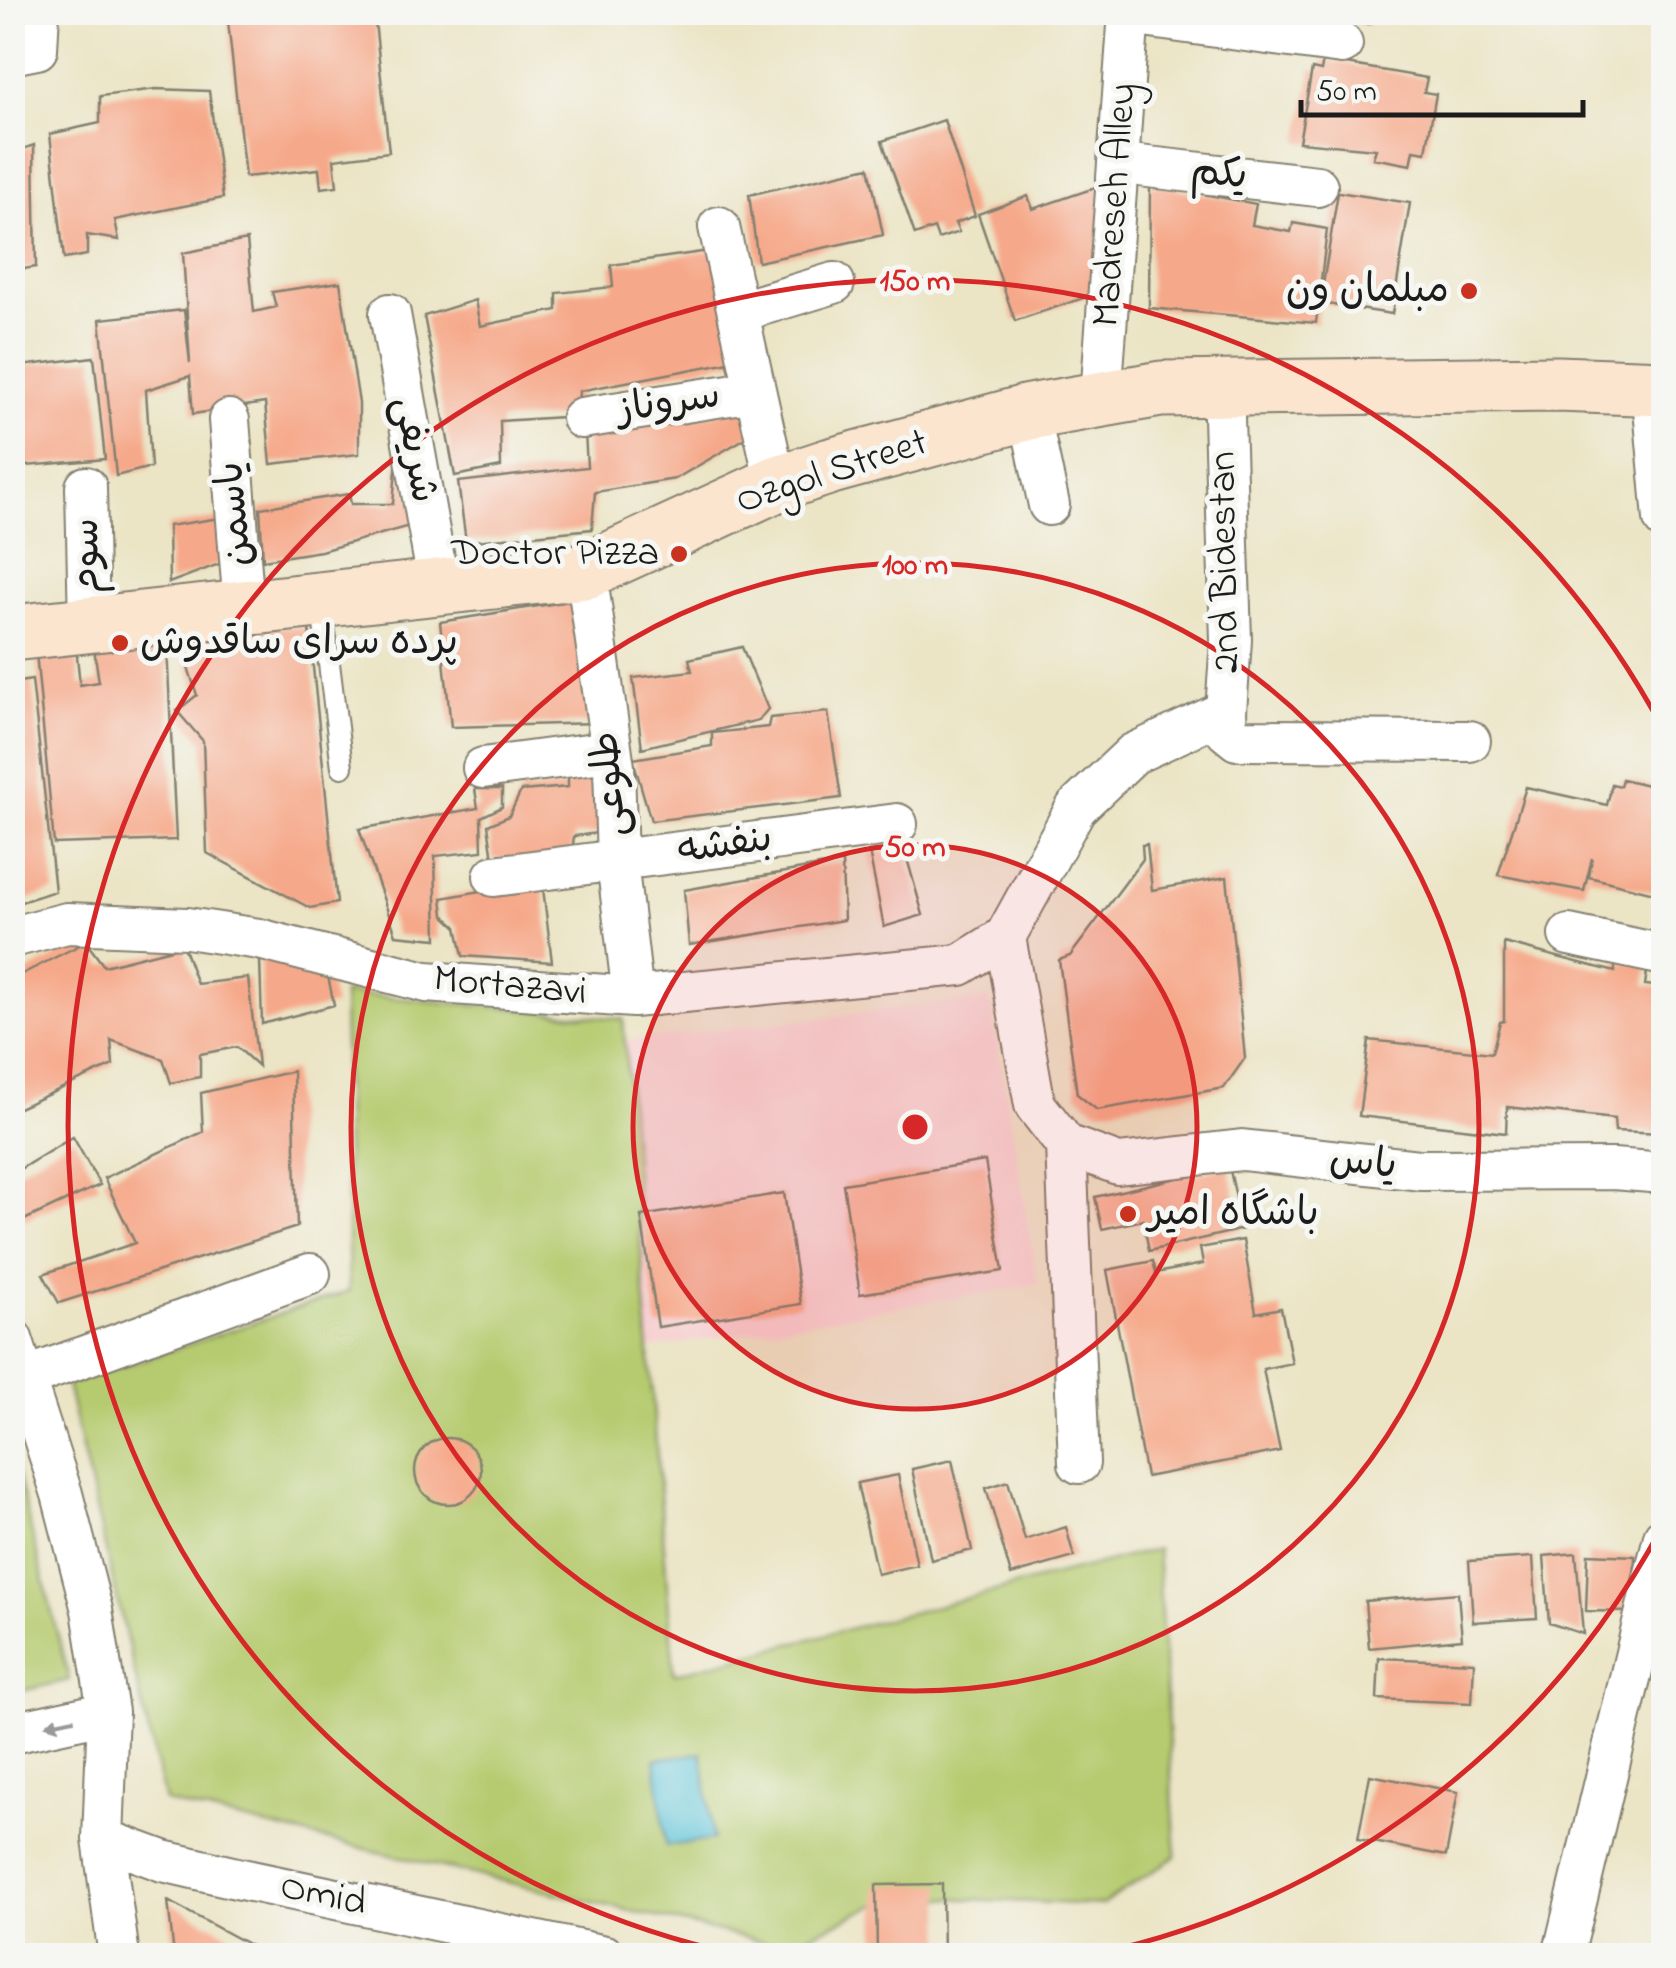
<svg xmlns="http://www.w3.org/2000/svg" width="1676" height="1968" viewBox="0 0 1676 1968" font-family="'Indie Flower','Playpen Sans Arabic',sans-serif">
  <rect width="100%" height="100%" fill="#f6f6f2"/>
  <filter id="ink" filterUnits="userSpaceOnUse"><feTurbulence type="fractalNoise" baseFrequency=".01" numOctaves="2"/><feDisplacementMap in="SourceGraphic" scale="20" xChannelSelector="R" yChannelSelector="G"/><feConvolveMatrix kernelMatrix="1 2 1 2 8 2 1 2 1" color-interpolation-filters="sRGB"/></filter>
  <filter id="wash" filterUnits="userSpaceOnUse"><feTurbulence type="fractalNoise" baseFrequency=".0048" numOctaves="4" result="noise"/><feDisplacementMap in="SourceGraphic" scale="40" xChannelSelector="R" yChannelSelector="G"/><feGaussianBlur stdDeviation="2.25" result="paint"/><feColorMatrix in="noise" values="0 0 0 0 0 0 0 0 0 0 0 0 0 0 0 0 0 1.4 0 .05"/><feComposite in="paint" operator="in"/></filter>
  <g filter="url(#wash)">
    <rect width="100%" height="100%" fill="#ebe4c5"/>
    <path fill="#f7cfd0" d="M990,998L1038,1284L648,1349L624,1041Z"/>
    <path fill="#b6cb6f" stroke="#697446" stroke-width="2.5" d="M343,993L623,1019L674,1674L1157,1549L1176,1856L1102,1905L895,1896L784,1947L165,1802L67,1385L349,1291Z
      M12,1455L69,1680L13,1693L12,1692Z"/>
    <path fill="#5cc4d9" stroke="#3c707a" stroke-width="2.5" d="M702,1753L713,1840L666,1846L655,1759Z"/>
    <g id="blocks">
      <path fill="#f6a98a" d="M227,12H374L389,152L334,159L337,186L321,188L319,169L245,177Z
        M1262,12H1370L1369,24L1319,16L1316,33L1260,25Z
        M1323,60L1427,78L1424,92L1436,94L1426,152L1414,150L1411,165L1373,158L1376,149L1299,142L1312,69L1321,71Z
        M156,89L209,91L223,198L115,220L119,240L87,235V255L64,259L50,134L100,123V96Z
        M944,120L975,216L955,223L959,232L938,239L934,228L915,235L882,141Z
        M34,145L36,267L12,271V153Z
        M869,167L883,235L758,262L749,195Z
        M1115,181L1110,289L1015,321L978,214L1028,196L1033,209Z
        M1150,184L1256,204L1252,225L1291,232L1293,223L1327,229L1316,323L1149,308Z
        M1338,192L1410,203L1392,314L1320,303Z
        M247,240L254,312L276,307L272,292L340,282L359,403V454L271,464L265,403L193,414L190,376L146,390L151,467L116,476L100,319L184,310L190,363L183,253Z
        M716,250L740,360L579,391L578,416L500,421L501,467L455,476L424,316L475,300L480,326L557,310V293L613,287L611,265Z
        M94,357L105,459L15,467L12,367Z
        M748,409L756,432L675,479L595,492L592,529L466,542L458,482L587,467L585,432Z
        M397,458L420,523L321,551L263,560L260,508L349,494L351,504H393Z
        M220,518L222,563L169,583L168,526Z
        M582,599L596,723L451,727L440,622Z
        M174,623L309,628L337,903L310,908L207,853L203,741L177,711L197,695Z
        M166,624L176,840L54,844L36,652L76,646L80,685L99,682L92,635Z
        M742,647L768,709L759,720L642,748L633,678L692,671L689,659Z
        M32,680L55,891L12,905V683Z
        M828,712L841,798L651,821L633,759L712,746V733L768,727L770,718Z
        M602,764L605,832L574,836L571,860L493,859L488,825L509,816L521,791L568,787V768Z
        M1622,779L1664,789L1662,895L1589,877L1592,858L1584,891L1498,875L1526,787L1607,805L1612,784L1620,786Z
        M475,789H502V807L481,817L482,851L435,856L437,939L396,935L359,829L478,808Z
        M1147,844L1152,890L1227,877L1245,1058L1224,1088L1097,1110L1077,1094L1059,960L1070,956L1143,859L1142,845Z
        M869,852L906,855L923,915L884,927Z
        M842,862L844,920L689,945L684,890Z
        M542,880L552,962L463,956L457,927L444,915L442,898Z
        M86,942L104,966L183,946L197,984L248,978L258,1066L237,1047L200,1054V1077L171,1083L163,1059L111,1040L113,1065L12,1111V979Z
        M1504,943L1615,972V961L1648,964L1645,985L1664,987V1133L1615,1131L1614,1119L1507,1107L1506,1133L1359,1116L1369,1040L1492,1053L1500,1022L1504,1021Z
        M260,960L325,962L334,1005L262,1024Z
        M293,1071L297,1227L59,1303L43,1274L135,1243L104,1178L203,1132L201,1093Z
        M73,1137L100,1185L24,1220L12,1197V1174Z
        M985,1161L1003,1271L860,1294L843,1184Z
        M1229,1166L1243,1229L1149,1251L1143,1220L1102,1229L1095,1197Z
        M784,1193L801,1304L658,1327L641,1216Z
        M1243,1240L1256,1313L1281,1308L1292,1363L1263,1369L1280,1451L1146,1477L1107,1270L1153,1261L1156,1273L1203,1264L1200,1248Z
        M415 1471a33 33 0 1 1 66 0a33 33 0 1 1-66 0Z
        M952,1460L972,1550L931,1560L912,1469Z
        M898,1475L917,1565L877,1574L857,1483Z
        M1008,1481L1025,1540L1066,1527L1074,1557L1011,1575L986,1488Z
        M1576,1553L1583,1634L1549,1623L1544,1556Z
        M1588,1554L1635,1556L1633,1612L1586,1611Z
        M1533,1557L1537,1618L1473,1622L1469,1561Z
        M1458,1593L1462,1639L1369,1648L1365,1601Z
        M1379,1658L1474,1662L1472,1703L1377,1699Z
        M1370,1775L1458,1792L1446,1856L1358,1839Z
        M942,1884L943,1956H877L876,1885Z
        M168,1901L270,1956H174Z"/>
    </g>
  </g>
  <g filter="url(#ink)">
    <use href="#blocks" fill-opacity="0" stroke="#848070" stroke-width="2.5"/>
    <g fill="none" stroke-linecap="round" stroke-linejoin="round">
      <g stroke="#848070" stroke-width="24">
        <path id="service" d="M321,600L342,767"/>
      </g>
      <g stroke="#848070" stroke-width="44">
        <path id="minor" d="M1129,15L1342,44
          M12,54L37,49L39,12
          M1121,164L1317,186
          M719,227L776,484
          M738,312L834,283
          M390,314L439,587
          M1652,386L1664,519
          M1101,398L1129,12
          M1029,412L1049,505
          M582,418L755,391
          M229,420L244,608
          M86,487L89,625
          M586,571L614,767L617,861L633,997
          M1226,711L1227,732L1237,740L1470,741
          M483,768L610,751
          M494,876L897,824
          M1569,935L1664,955
          M12,937L67,923L187,928L259,939L426,982L633,997L960,965L1005,937
          M1005,937L1076,808L1133,754L1226,711L1231,640L1223,385
          M1005,937L1035,1105L1066,1145L1079,1463
          M1066,1145L1118,1164L1242,1150L1420,1170L1613,1169L1664,1173
          M12,1339L62,1494L92,1610L108,1712L103,1839L119,1956
          M25,1378L310,1274
          M12,1733L108,1712
          M103,1839L163,1861L232,1877L605,1956
          M1563,1956L1664,1537"/>
      </g>
      <g stroke="#848070" stroke-width="59">
        <path id="secondary" d="M12,633L586,571L776,484L831,466L1029,412L1161,389L1558,384L1664,388"/>
      </g>
      <use href="#service" stroke="#fff" stroke-width="20"/>
      <use href="#minor" stroke="#fff" stroke-width="40"/>
      <use href="#secondary" stroke="#fbe5cf" stroke-width="55"/>
    </g>
    <defs><path id="oneway-solid" d="M-6-.8H1V-3.2L6.5 0L1 3.2V.8H-6Z" transform="scale(2.5)"/></defs>
    <use fill="#999" href="#oneway-solid" transform="translate(60 1722) rotate(168)"/>
  </g>
  <circle cx="915" cy="1127" r="282" fill="#d62828" fill-opacity=".12"/>
  <g fill="none" stroke="#d62828" stroke-width="5">
    <circle cx="915" cy="1127" r="282"/>
    <circle cx="915" cy="1127" r="564"/>
    <path d="M1663 1525A847 847 0 0 1 1091 1955M739 1955A847 847 0 1 1 1663 729"/>
  </g>
  <g fill="#c8321e" stroke="#f6f6f2" stroke-width="4">
    <circle cx="1469" cy="291" r="10"/>
    <circle cx="679" cy="554" r="10"/>
    <circle cx="120" cy="643" r="10"/>
    <circle cx="1128" cy="1214" r="10"/>
  </g>
  <g text-anchor="middle" dominant-baseline="central" stroke-width="10" stroke-linejoin="round" paint-order="stroke">
    <g font-size="40" fill="#1c1c1c" stroke="#f6f6f2">
      <text transform="translate(1219 175) rotate(6)">یکم</text>
      <text transform="translate(1116 205) rotate(-86)">Madreseh Alley</text>
      <text transform="translate(669 404) rotate(-9)">سروناز</text>
      <text transform="translate(414 450) rotate(80)">شریفی</text>
      <text transform="translate(832 473) rotate(-18)">Ozgol Street</text>
      <text transform="translate(236 514) rotate(-95)">یاسمن</text>
      <text transform="translate(88 556) rotate(-91)">سوم</text>
      <text transform="translate(1226 562) rotate(-91)">2nd Bidestan</text>
      <text transform="translate(611 784) rotate(-95)">طلوعی</text>
      <text transform="translate(725 846) rotate(-8)">بنفشه</text>
      <text transform="translate(510 987) rotate(5)">Mortazavi</text>
      <text transform="translate(1363 1164) rotate(6)">یاس</text>
      <text transform="translate(323 1896) rotate(12)">Omid</text>
    </g>
    <g font-size="40" fill="#1c1c1c" stroke="#f6f6f2" text-anchor="end">
      <text x="1449" y="291">مبلمان ون</text>
      <text x="659" y="554">Doctor Pizza</text>
      <text x="140" y="643" text-anchor="start">پرده سرای ساقدوش</text>
      <text x="1148" y="1214" text-anchor="start">باشگاه امیر</text>
    </g>
  </g>
  <circle cx="915" cy="1127" r="15" fill="#d62828" stroke="#f6f6f2" stroke-width="5"/>
  <g font-size="30" text-anchor="middle" font-weight="bold" fill="#d62828" stroke="#f6f6f2" stroke-width="10" stroke-linejoin="round" paint-order="stroke">
    <text x="915" y="290">150 m</text>
    <text x="915" y="574">100 m</text>
    <text x="915" y="856">50 m</text>
  </g>
  <rect width="1676" height="1968" fill="none" stroke="#f6f6f2" stroke-width="50"/>
  <path d="M1301 100v15h282v-15" fill="none" stroke="#1c1c1c" stroke-width="5"/>
  <text x="1316" y="100" font-size="30" fill="#1c1c1c" stroke="#f6f6f2" stroke-width="8" paint-order="stroke">50 m</text>
</svg>
